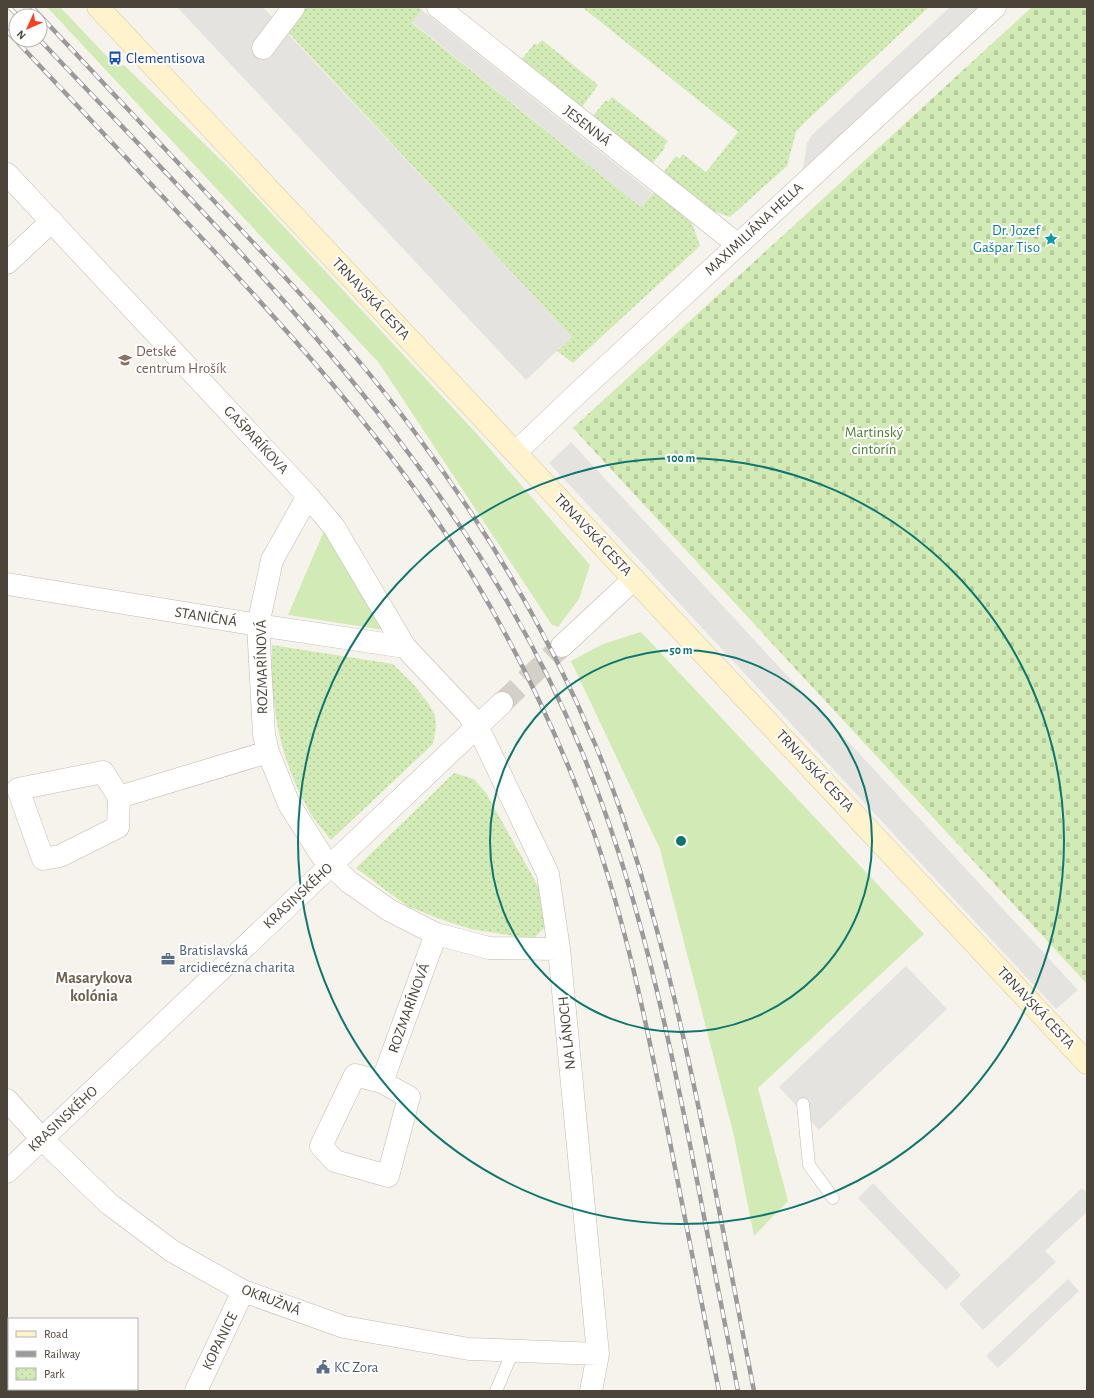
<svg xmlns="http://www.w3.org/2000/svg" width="1094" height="1398" viewBox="0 0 1094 1398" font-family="'Alegreya Sans',sans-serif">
  <defs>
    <pattern id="cemetery-stones" width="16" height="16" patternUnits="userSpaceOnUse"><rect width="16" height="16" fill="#d2eab5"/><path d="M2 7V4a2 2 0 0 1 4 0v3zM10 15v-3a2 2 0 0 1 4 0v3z" fill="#b6ca9c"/></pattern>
    <pattern id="park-dots" width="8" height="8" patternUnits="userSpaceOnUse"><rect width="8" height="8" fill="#d2eab5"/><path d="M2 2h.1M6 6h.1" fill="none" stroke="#b6ca9c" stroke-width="1.8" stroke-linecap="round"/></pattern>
  </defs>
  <rect width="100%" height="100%" fill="#f6f3ec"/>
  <path fill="#d2eab5" d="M47,7H60L117,67L124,65L232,171L478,435L590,565L579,599L558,627L552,625L379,363Z
    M324,531L384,630L288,615Z
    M641,632L924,934L758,1088L788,1201L754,1236L734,1136L660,849L571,661L603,644Z"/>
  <path fill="url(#cemetery-stones)" d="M1032,7H1087V984L573,428Z"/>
  <path fill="url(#park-dots)" d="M305,7H419L422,10L412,23L641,207L654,192L692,223L700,246L573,363L557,351L572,337L287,31Z
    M582,7H929L804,123L796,132L787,166L730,217L713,211L663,173L676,156L679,159L683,154L706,172L738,132Z
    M542,40L598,85L582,107L522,59L535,43L537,45Z
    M612,97L668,141L664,146L665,148L652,164L593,116L606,100L608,102Z
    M272,645L393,664L414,685L429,704L435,716L436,726L433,744L331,840C324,831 315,821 309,811C280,760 269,703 272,645Z
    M454,773L474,779L486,793L543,895L546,926L533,939L471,929L440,919L407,906L356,868Z"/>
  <path fill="#e5e3e0" d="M177,7H263L572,337L526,380Z
    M950,7H982L801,174L804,164L807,143L812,135Z
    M422,10L652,193L641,207L412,22Z
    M571,442L1078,990L1056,1009L549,463Z
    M906,966L947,1009L819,1130L779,1087Z
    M873,1183L961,1275L946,1290L858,1198Z
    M1082,1188L1087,1193V1212L1045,1251L1056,1262L983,1330L959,1304Z
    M1068,1279L1079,1291L998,1368L986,1356Z"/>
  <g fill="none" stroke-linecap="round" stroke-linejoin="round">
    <path stroke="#d4d0c8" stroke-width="22" stroke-dasharray="22 11" stroke-linecap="butt" d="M502,703L562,646"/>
    <g stroke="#c2bbae" stroke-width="13">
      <path id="service" d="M803,1104L809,1165L833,1198
        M496,1391L513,1351"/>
    </g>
    <g stroke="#c2bbae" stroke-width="23">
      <path id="minor" d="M438,7L737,244
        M263,48L294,7
        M7,174L308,496L334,527L405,647L469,715L484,740L548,874L559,949L598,1354L591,1391
        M7,263L52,221
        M516,452L579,392L995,7
        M308,496L272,560L258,625L264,734L268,752L289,804L322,856L349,882L389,910L436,934L489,948L559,949
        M7,584L258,625L405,647
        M562,646L634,579
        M119,797L118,827L60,856L43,859L18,789L103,772L119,797L268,752
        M382,1082L409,1097L388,1176L335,1161L321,1146L355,1075L382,1082L436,934
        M7,1100L42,1139L108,1203L172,1251L243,1291L344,1327L469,1349L598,1354
        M7,1172L502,703
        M196,1391L243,1291"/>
    </g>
    <g stroke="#d6c79b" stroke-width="23">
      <path id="secondary" d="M98,7L1087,1063"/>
    </g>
    <use href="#service" stroke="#fff" stroke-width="12"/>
    <use href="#minor" stroke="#fff" stroke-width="22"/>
    <use href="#secondary" stroke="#fff3cd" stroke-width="22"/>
    <g stroke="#9a9a9a" stroke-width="4.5">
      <path id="rail" d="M9,7L18,16
        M32,7C92,71 153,136 213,200C285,276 357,353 419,438C489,533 549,634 595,744C629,825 653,911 674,997C705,1127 728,1259 754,1391
        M7,31C76,104 145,177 213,250C285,328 355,406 417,492C485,587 539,690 581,798C622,903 645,1016 667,1127C684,1215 702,1303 719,1391
        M40,40C246,259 466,469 582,752C636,883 666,1022 693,1160C708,1237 723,1314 738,1391"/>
    </g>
    <use href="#rail" stroke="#fff" stroke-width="3" stroke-dasharray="9" stroke-linecap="butt"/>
  </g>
  <g fill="none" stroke="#0f766e" stroke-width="2">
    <circle cx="681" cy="841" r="191"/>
    <circle cx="681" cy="841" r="383"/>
  </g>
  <defs>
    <g id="bus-bare" transform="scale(1.08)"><path d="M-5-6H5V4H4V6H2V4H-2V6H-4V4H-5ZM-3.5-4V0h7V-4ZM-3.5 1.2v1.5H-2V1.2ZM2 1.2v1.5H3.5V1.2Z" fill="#1a4fb4" stroke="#fff" stroke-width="2.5" paint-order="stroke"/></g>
    <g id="sight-bare" transform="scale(1.08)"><path d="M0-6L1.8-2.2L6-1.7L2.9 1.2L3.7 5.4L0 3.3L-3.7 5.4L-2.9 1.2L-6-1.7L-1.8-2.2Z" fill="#0f9aa8" stroke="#fff" stroke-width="2.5" paint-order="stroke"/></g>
    <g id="school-bare" transform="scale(1.08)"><path d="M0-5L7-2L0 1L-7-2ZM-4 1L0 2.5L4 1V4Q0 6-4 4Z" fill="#8d6e63" stroke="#fff" stroke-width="2.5" paint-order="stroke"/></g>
    <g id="office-bare" transform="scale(1.08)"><path d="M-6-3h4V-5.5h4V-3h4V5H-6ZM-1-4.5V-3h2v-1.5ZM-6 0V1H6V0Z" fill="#5c6f8a" stroke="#fff" stroke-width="2.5" paint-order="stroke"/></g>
    <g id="civic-bare" transform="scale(1.08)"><path d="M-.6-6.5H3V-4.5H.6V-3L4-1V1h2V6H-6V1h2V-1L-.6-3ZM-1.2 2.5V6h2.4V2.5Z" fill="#5c6f8a" stroke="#fff" stroke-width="2.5" paint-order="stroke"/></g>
  </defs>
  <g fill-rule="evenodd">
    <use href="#bus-bare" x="115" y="58"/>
    <use href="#sight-bare" x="1051" y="239"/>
    <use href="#school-bare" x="125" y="360"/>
    <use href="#office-bare" x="168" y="959"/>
    <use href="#civic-bare" x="323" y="1367"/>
  </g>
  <g text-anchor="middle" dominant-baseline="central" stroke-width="4" stroke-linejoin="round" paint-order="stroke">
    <g font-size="15" fill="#164399" stroke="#fff" text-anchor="start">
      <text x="126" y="58">Clementisova</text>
    </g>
    <g font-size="15" fill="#4b4439" stroke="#fff">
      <text transform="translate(587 126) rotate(38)">JESENNÁ</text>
      <text transform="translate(754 229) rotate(-43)">MAXIMILIÁNA HELLA</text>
      <text transform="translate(371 299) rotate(47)">TRNAVSKÁ CESTA</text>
      <text transform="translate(256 440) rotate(47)">GAŠPARÍKOVA</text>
      <text transform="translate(593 535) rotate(47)">TRNAVSKÁ CESTA</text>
      <text transform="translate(206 617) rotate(9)">STANIČNÁ</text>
      <text transform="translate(262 667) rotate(-91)">ROZMARÍNOVÁ</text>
      <text transform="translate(815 771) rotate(47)">TRNAVSKÁ CESTA</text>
      <text transform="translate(298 896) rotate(-43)">KRASINSKÉHO</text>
      <text transform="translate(409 1008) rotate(-70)">ROZMARÍNOVÁ</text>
      <text transform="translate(1036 1008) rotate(47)">TRNAVSKÁ CESTA</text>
      <text transform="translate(567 1033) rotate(-96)">NA LÁNOCH</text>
      <text transform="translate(63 1119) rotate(-43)">KRASINSKÉHO</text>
      <text transform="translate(271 1300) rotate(21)">OKRUŽNÁ</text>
      <text transform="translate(220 1341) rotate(-64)">KOPANICE</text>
    </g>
    <g font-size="15" fill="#0d838f" stroke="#fff" text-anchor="end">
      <text x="1040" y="230">Dr. Jozef<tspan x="1040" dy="17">Gašpar Tiso</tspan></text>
    </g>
    <g font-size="15" fill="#785e54" stroke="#fff" text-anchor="start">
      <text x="136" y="351">Detské<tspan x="136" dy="17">centrum Hrošík</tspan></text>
    </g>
    <g font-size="15" fill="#4a7f2a" stroke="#fff">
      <text x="874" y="432">Martinský<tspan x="874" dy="17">cintorín</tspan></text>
    </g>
    <g font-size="15" fill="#4e5e75" stroke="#fff" text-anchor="start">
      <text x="179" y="950">Bratislavská<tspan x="179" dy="17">arcidiecézna charita</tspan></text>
      <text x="334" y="1367">KC Zora</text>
    </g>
    <g font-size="16" font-weight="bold" fill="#6e6250" stroke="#fff">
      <text x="94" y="978">Masarykova<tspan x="94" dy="18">kolónia</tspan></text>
    </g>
  </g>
  <circle cx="681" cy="841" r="6" fill="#0f766e" stroke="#fff" stroke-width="2"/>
  <g font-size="12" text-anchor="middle" font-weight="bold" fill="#0f766e" stroke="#fff" stroke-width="4" stroke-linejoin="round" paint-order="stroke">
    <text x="681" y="462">100 m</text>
    <text x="681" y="654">50 m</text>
  </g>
  <rect width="1094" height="1398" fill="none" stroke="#4b4439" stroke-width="16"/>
  <rect x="8" y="1318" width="130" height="72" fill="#ffffff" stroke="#b7b4b0"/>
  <rect x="16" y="1331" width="20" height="6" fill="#fff3cd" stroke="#b7b4b0"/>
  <text x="44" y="1338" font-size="12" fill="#4b4439">Road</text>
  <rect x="16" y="1351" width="20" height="6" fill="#9a9a9a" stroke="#b7b4b0"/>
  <text x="44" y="1358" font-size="12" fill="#4b4439">Railway</text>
  <rect x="16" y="1368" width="20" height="12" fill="url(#park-dots)" stroke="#b7b4b0"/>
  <text x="44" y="1378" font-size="12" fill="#4b4439">Park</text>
  <g transform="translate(28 28) rotate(225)"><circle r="19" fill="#ffffff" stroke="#b7b4b0"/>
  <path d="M0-3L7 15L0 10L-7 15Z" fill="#fc3f1d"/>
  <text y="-6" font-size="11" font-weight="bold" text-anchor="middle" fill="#4b4439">N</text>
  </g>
</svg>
